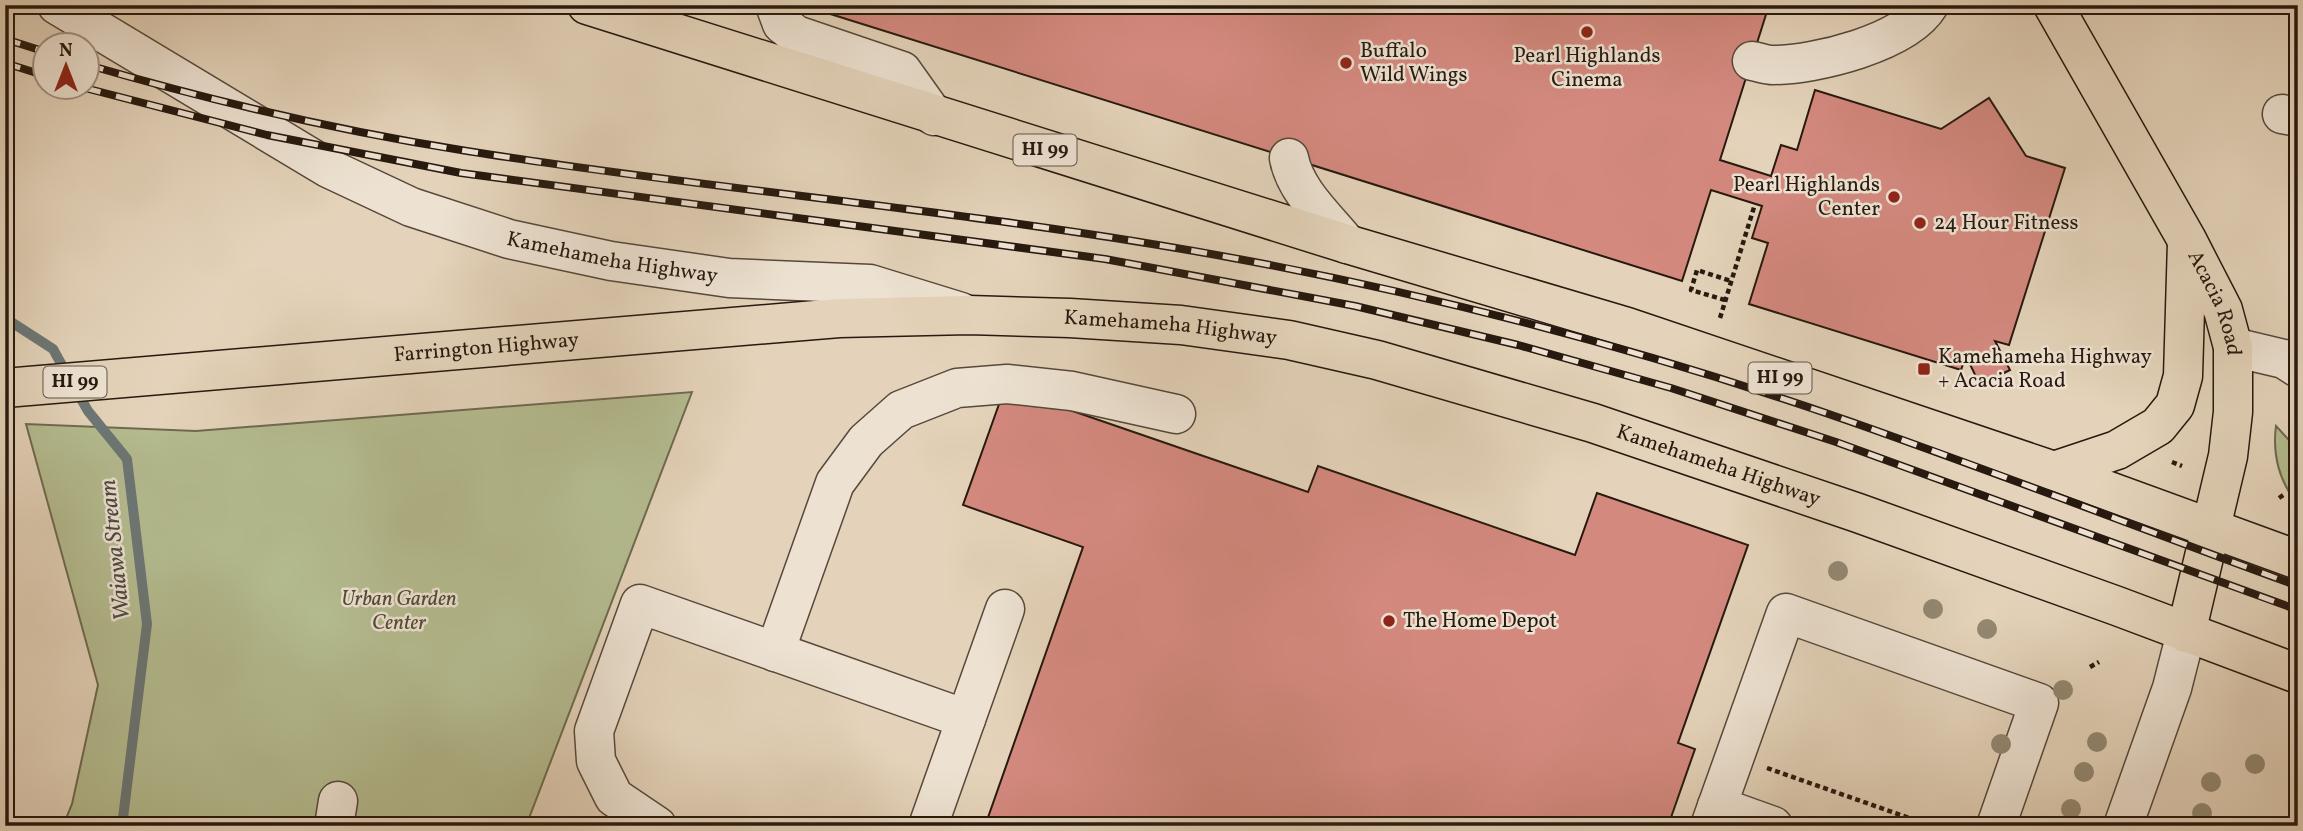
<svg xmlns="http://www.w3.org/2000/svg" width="2303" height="831" viewBox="0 0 2303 831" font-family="Vollkorn,serif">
  <rect width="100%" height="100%" fill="#e4d3ba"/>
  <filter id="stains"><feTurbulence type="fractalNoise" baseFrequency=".00286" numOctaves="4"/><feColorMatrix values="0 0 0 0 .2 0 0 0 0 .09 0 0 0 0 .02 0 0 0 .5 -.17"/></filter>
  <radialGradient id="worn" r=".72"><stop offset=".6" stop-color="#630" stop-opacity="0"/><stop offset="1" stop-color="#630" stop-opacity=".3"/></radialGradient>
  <path fill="#b4bc90" stroke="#6e6a50" stroke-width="2" d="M692,392L526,826H63L72,804L98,685L26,424L196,431Z
    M2276,426L2298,450V505C2279,481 2272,456 2276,426Z"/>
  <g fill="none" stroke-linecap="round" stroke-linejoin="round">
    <path stroke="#6c7776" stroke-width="10" d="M5,318L53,349L68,376
      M76,390L88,411L127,459L147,624L122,826"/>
  </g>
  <path fill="#d4897f" stroke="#27190f" stroke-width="2" d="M826,5H1769L1720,160L1771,176L1781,145L1797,150L1815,90L1941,129L1989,98L2026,156L2065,168L2009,345L1995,341L2010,370L1980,385L1966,356L1961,370L1749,304L1768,243L1752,238L1762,206L1711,190L1682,281L824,12Z
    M1003,393L1032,397L1308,492L1318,466L1575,555L1597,493L1748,545L1678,743L1695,749L1668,826H985L1083,547L963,505Z"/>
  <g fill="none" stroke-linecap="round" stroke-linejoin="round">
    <g stroke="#56483a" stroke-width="41">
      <g id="minor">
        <path id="s1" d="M57,5L328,168L411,207L509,239L611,261L729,278L870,284L961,312"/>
        <path d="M775,5L782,24L796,35L902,71L934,116"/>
        <path d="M1752,61C1759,62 1766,65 1773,65C1815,65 1906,43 1929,5"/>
        <path d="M2282,114L2298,117"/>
        <path d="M1289,158C1295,191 1327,219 1347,244"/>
        <path d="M2233,347L2284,359L2298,368"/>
        <path d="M775,652L835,483L866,441L901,410L957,388L1007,384L1072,391L1176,414"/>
        <path d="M1717,806L1773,826"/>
        <path d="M334,826L338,801"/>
        <path d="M657,826L614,797L596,761L594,731L640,604L966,719"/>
        <path d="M928,826L1005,609"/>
        <path d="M1710,826L1786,613L2039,703L1996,826"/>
        <path d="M2123,826L2172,688L2186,633"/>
      </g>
    </g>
    <g stroke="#27190f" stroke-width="41">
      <g id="major">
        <path d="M587,5L1347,244L1627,327L2054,471L2298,560"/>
        <path id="s2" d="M2053,5L2187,240L2223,310L2233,347V412L2228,456L2186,633"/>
        <path id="s3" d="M5,388L839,318L969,315L1070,318L1181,325L1289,340L1377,360L1593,423L1858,513L2117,606L2298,674"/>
        <path d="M2054,471L2117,450L2158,426L2175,405L2183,376L2187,242"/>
      </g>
    </g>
    <path stroke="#27190f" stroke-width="4.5" stroke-dasharray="5 3.5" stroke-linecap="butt" d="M1725,300L1691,290L1697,270L1731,281
      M1720,318L1755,204
      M2172,462L2182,466
      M2279,498L2285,494
      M2090,667L2099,662
      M1767,768L1932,826"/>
    <use href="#minor" stroke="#ede2d2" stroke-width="38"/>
    <use href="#major" stroke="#e4d3ba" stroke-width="38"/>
    <g stroke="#27190f" stroke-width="8">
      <path id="rail" d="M5,39L46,52
        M5,63L46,76
        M88,65C212,101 339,131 467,151C727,192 990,212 1249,261C1451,299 1653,353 1846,420C1998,473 2147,531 2298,586
        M85,88L267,135L461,173L1105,259L1355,306L1518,345L1671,388L1836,442L2298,610"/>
    </g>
    <use href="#rail" stroke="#ede2d2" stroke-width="5" stroke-dasharray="16" stroke-linecap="butt"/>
  </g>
  <g fill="#938871">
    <circle cx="1838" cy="571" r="10"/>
    <circle cx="1933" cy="609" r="10"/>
    <circle cx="1987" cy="629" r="10"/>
    <circle cx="2063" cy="690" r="10"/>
    <circle cx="2097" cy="742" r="10"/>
    <circle cx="2001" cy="744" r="10"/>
    <circle cx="2255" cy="764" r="10"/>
    <circle cx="2084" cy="772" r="10"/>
    <circle cx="2211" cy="782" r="10"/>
    <circle cx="2071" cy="809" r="10"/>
    <circle cx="2202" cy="813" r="10"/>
  </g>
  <g fill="#8f2418" stroke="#ede2d2" stroke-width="2.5">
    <circle cx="1587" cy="32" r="7"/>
    <circle cx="1346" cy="63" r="7"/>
    <circle cx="1894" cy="197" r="7"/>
    <circle cx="1920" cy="223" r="7"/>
    <rect x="1917" y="362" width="14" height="14" rx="3.5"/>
    <circle cx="1389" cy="621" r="7"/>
  </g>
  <g text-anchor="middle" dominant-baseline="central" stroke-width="5" stroke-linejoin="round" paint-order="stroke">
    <g fill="#ede2d2" stroke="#62554a" stroke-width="2">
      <rect x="1013.5" y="134.5" width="63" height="31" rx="5"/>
      <rect x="1748.5" y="362.5" width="63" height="31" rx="5"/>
      <rect x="43.5" y="366.5" width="63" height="31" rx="5"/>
    </g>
    <g font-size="19" font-weight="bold" fill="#27190f">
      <text x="1045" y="150">HI 99</text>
      <text x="1780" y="378">HI 99</text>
      <text x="75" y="382">HI 99</text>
    </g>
    <g font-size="21" fill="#27190f" stroke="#ede2d2" text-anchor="start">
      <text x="1360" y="51">Buffalo<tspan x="1360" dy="24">Wild Wings</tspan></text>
      <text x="1587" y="56" text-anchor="middle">Pearl Highlands<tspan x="1587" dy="24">Cinema</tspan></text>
      <text x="1880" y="185" text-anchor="end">Pearl Highlands<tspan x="1880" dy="24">Center</tspan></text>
      <text x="1934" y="223">24 Hour Fitness</text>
      <text x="1938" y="357">Kamehameha Highway<tspan x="1938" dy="24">+ Acacia Road</tspan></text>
      <text x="1403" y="621">The Home Depot</text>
    </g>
    <g font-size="21" fill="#27190f" stroke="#ede2d2">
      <text stroke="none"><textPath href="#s1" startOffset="616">Kamehameha Highway</textPath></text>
      <text stroke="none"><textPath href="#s2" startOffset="340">Acacia Road</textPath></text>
      <text stroke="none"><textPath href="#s3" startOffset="1169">Kamehameha Highway</textPath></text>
      <text stroke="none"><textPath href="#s3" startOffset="483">Farrington Highway</textPath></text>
      <text stroke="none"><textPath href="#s3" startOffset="1736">Kamehameha Highway</textPath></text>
    </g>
    <g font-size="21" font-style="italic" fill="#514a36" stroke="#ede2d2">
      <text x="399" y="599">Urban Garden<tspan x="399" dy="24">Center</tspan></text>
    </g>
    <g font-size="23" font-style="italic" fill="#4a4843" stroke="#ede2d2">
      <text transform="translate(116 550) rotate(-96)">Waiawa Stream</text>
    </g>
  </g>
  <rect width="2303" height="831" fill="none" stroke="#e4d3ba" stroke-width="28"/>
  <rect x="7" y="7" width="2289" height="817" fill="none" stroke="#27190f" stroke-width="3.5"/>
  <rect x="14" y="14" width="2275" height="803" fill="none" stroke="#27190f" stroke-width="2"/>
  <g transform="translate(66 66)"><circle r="33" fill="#ede2d2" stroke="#9e9284" stroke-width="2"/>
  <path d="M0-5L12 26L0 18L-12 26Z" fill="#8f2418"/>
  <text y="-10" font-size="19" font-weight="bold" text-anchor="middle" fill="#27190f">N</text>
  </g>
  <rect width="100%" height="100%" filter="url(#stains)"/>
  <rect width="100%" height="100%" fill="url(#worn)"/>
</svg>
